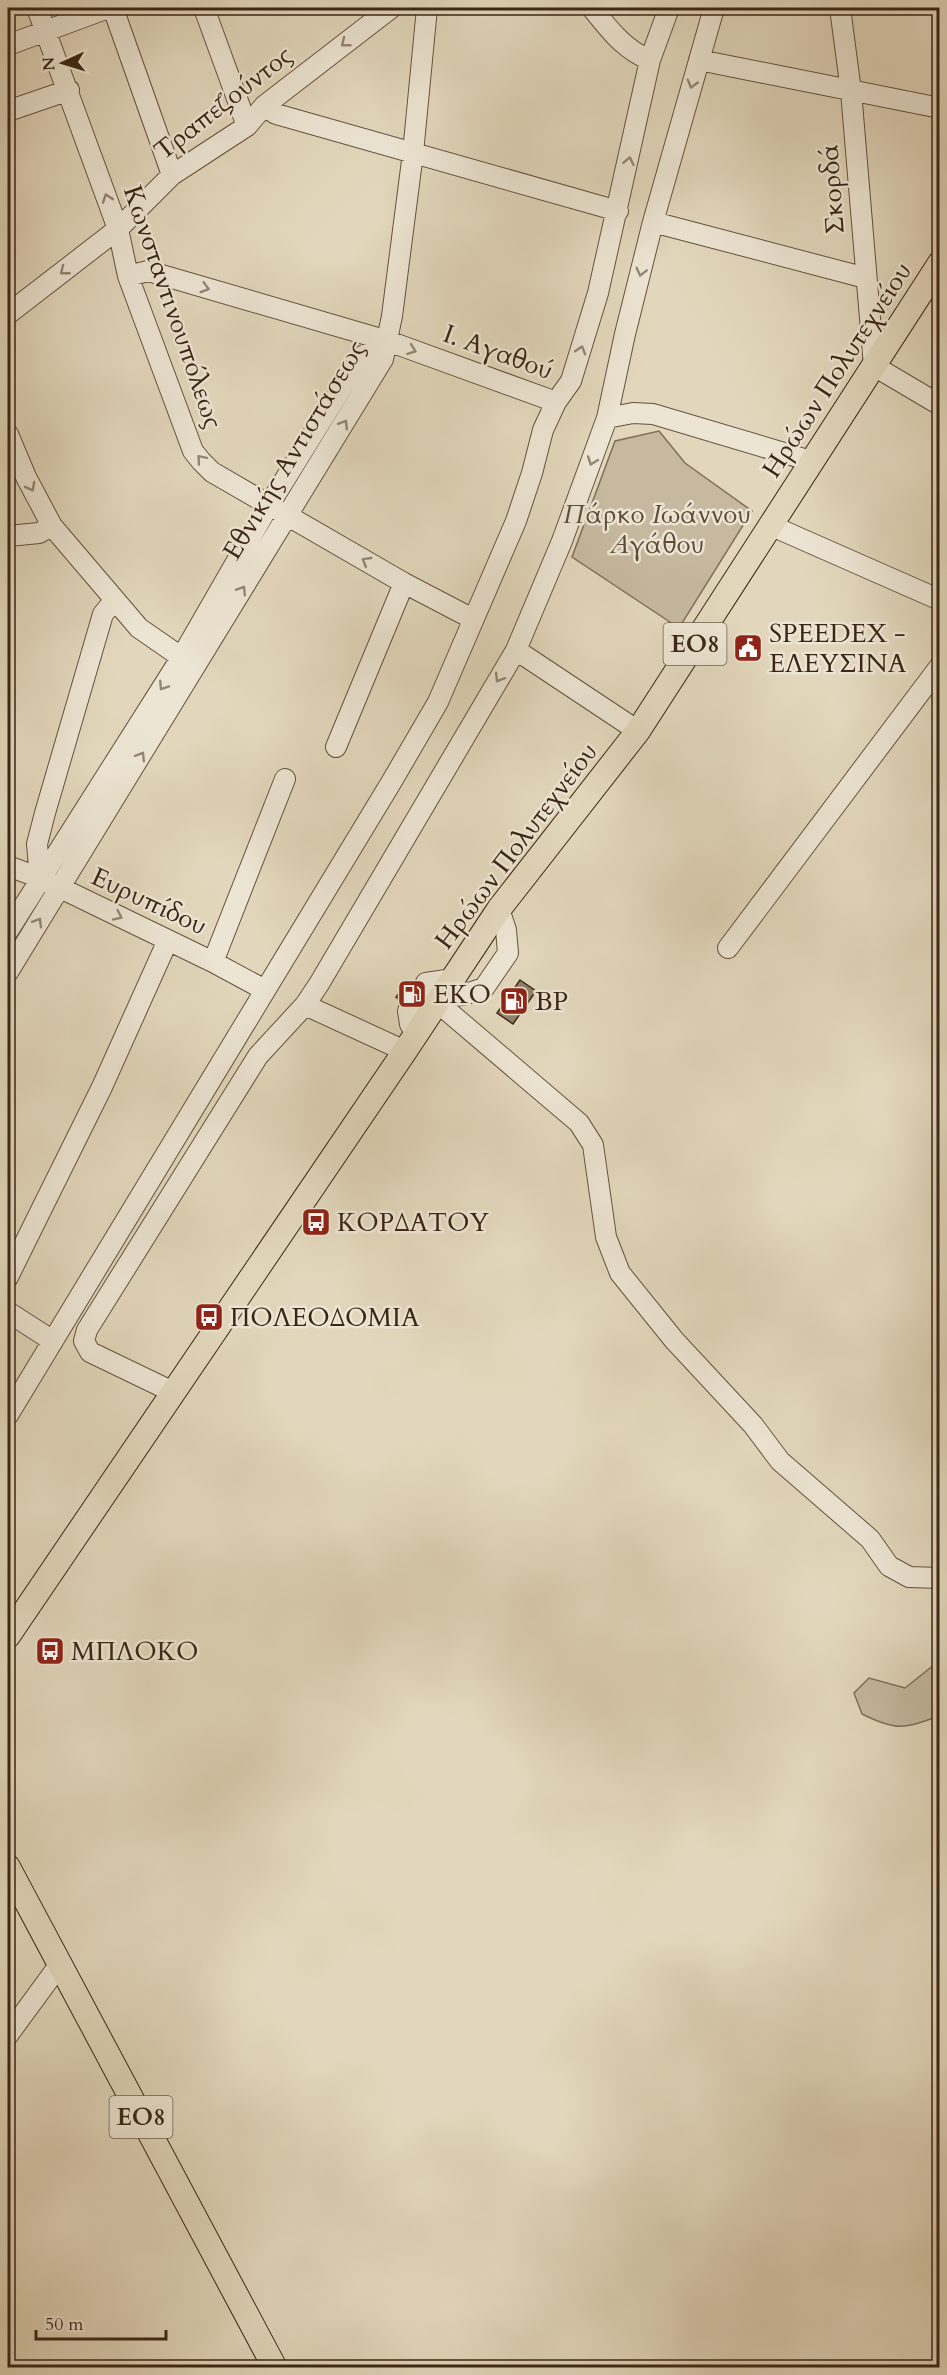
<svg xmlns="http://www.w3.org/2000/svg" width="947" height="2375" viewBox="0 0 947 2375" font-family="Cardo,serif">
  <rect width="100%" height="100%" fill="#e2d7bc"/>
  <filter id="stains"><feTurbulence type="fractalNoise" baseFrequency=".00333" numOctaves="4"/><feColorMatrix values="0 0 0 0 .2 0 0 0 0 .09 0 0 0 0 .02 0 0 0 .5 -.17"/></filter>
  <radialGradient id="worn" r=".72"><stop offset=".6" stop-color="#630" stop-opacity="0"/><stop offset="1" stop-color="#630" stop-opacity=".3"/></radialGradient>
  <path fill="#c6b9a0" stroke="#80705a" stroke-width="1.5" d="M659,431L685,463L752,511L679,628L572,557L615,441Z
    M939,1661V1716C904,1729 896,1731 862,1714L854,1693L869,1678L905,1688Z"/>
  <path fill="#92826c" stroke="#3b2615" stroke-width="1.5" d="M520,980L536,991L513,1024L497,1013Z
    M408,981L412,984L411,995L404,997L400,1000L396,997Z"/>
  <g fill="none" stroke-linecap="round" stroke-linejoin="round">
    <g stroke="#65523f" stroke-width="22">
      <path id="minor" d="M37,8L118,229L128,276L193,451L201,461L212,472L404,583L473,619
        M113,8L172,175
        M204,8L247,126
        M592,8C609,29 624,50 650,60
        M840,8L851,91L874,366L940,405
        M8,45L108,8
        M699,60L940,108
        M264,106L276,114L618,211
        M8,111L69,90
        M653,222L866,278
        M128,276L148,271L388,341L556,402
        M8,314L118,229L172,175L247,126L264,106L391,8
        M607,418L633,413L653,414L811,461
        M8,434L26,477L52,526L139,628L191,664
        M772,526L940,600
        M8,536L39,533L52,526
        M516,650L638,731
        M336,747L404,583
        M8,866L40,878L213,962L265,990
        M40,878L37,844L45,813L103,614L114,601
        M8,931L181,658L269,505L361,357L388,341
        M728,948L940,666
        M213,962L285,779
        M8,972L383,359L392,316L413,153L427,8
        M422,991L426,983L453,979
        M441,997L463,995L484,988L508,953L506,930L499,909
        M437,1002L579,1123L593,1145L606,1237L620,1273L674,1340L753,1425L780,1461L870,1539L889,1566L909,1577L940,1578
        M305,1005L405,1051
        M410,1007L408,1011L410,1024L416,1035
        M8,1277L102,1087L168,940
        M8,1312L53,1341
        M173,1392L90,1352L84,1341L87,1330L258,1056L305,1005L319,984L516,650L562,541L607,418L625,334L653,222L714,8
        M8,1415L392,781L438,702L516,521L532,473L543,430L556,402L571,381L598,293L650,60L669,8
        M8,2035L60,1964"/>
    </g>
    <g stroke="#3b2615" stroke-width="26">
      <path id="major" d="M8,1636L405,1051L499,909L638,731L940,263
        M8,1867L275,2368"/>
    </g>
    <use href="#minor" stroke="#ece5d3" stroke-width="20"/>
    <use href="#major" stroke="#e2d7bc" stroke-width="24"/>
  </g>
  <defs><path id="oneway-chevron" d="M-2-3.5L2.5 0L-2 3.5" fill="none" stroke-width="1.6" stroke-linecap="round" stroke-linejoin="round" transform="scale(1.5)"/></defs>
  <g stroke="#948674">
    <use href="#oneway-chevron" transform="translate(345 43) rotate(142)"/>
    <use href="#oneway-chevron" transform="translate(692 84) rotate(106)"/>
    <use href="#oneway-chevron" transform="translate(629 161) rotate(-78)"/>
    <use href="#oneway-chevron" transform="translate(107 198) rotate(-109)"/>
    <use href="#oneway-chevron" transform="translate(64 271) rotate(142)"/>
    <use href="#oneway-chevron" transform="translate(641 272) rotate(104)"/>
    <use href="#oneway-chevron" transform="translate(205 288) rotate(16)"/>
    <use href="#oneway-chevron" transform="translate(412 350) rotate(20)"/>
    <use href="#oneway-chevron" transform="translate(581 350) rotate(-73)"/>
    <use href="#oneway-chevron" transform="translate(344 424) rotate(-58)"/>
    <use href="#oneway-chevron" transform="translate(201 459) rotate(-130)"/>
    <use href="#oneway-chevron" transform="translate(592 461) rotate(110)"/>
    <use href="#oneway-chevron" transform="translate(31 487) rotate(62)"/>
    <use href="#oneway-chevron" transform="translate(366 561) rotate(-149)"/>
    <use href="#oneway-chevron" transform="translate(242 590) rotate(-58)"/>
    <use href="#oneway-chevron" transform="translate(499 678) rotate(121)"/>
    <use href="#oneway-chevron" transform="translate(163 686) rotate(123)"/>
    <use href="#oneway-chevron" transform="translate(141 756) rotate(-58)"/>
    <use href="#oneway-chevron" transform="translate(118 916) rotate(25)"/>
    <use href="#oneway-chevron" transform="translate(38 922) rotate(-59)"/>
  </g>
  <defs>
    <g id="civic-square" transform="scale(1.5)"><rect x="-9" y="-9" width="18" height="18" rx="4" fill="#8f2418" stroke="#ece5d3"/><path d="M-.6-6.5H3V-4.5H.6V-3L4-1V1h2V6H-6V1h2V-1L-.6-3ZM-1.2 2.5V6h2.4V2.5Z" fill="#fff"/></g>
    <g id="fuel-square" transform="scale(1.5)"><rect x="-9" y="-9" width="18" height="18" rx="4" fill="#8f2418" stroke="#ece5d3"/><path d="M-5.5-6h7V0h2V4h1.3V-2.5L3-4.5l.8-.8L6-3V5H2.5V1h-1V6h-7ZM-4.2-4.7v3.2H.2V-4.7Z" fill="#fff"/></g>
    <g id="bus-square" transform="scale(1.5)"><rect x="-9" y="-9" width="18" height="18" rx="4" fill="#8f2418" stroke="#ece5d3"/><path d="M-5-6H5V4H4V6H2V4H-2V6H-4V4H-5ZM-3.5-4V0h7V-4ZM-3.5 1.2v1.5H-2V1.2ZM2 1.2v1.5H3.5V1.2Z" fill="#fff"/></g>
  </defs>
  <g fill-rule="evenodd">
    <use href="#civic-square" x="748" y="648"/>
    <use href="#fuel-square" x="412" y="994"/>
    <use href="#fuel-square" x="514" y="1001"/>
    <use href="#bus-square" x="316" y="1222"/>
    <use href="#bus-square" x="209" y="1317"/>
    <use href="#bus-square" x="50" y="1651"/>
  </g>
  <g text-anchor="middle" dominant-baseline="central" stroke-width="5" stroke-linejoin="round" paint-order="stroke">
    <g fill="#ece5d3" stroke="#705f4e" stroke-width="1.5">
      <rect x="663.5" y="623" width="63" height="42" rx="4.5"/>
      <rect x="109.5" y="2096" width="63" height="42" rx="4.5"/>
    </g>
    <g font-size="24" font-weight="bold" fill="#3b2615">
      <text x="695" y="644">ΕΟ8</text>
      <text x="141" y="2117">ΕΟ8</text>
    </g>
    <g font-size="26" fill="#3b2615" stroke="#ece5d3">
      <text transform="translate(223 103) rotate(-38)">Τραπεζούντος</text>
      <text transform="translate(832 189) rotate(-94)">Σκορδά</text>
      <text transform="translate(173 307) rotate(71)">Κωνσταντινουπόλεως</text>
      <text transform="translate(498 352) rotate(20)">Ι. Αγαθού</text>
      <text transform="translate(837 370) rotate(-57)">Ηρώων Πολυτεχνείου</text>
      <text transform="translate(294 450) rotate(-59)">Εθνικής Αντιστάσεως</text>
      <text transform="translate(516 846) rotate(-53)">Ηρώων Πολυτεχνείου</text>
      <text transform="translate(149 901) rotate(25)">Ευρυπίδου</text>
    </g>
    <g font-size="26" font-style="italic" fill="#5e4b38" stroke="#ece5d3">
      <text x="657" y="514">Πάρκο Ιωάννου<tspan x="657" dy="30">Αγάθου</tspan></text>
    </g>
    <g font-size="26" fill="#3b2615" stroke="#ece5d3" text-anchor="start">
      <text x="769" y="633">SPEEDEX -<tspan x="769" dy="30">ΕΛΕΥΣΙΝΑ</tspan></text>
      <text x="433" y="994">EKO</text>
      <text x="535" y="1001">BP</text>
      <text x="337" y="1222">ΚΟΡΔΑΤΟΥ</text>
      <text x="230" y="1317">ΠΟΛΕΟΔΟΜΙΑ</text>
      <text x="71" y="1651">ΜΠΛΟΚΟ</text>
    </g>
  </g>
  <rect width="947" height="2375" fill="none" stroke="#e2d7bc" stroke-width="30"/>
  <rect x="9" y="9" width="929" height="2357" fill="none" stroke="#3b2615" stroke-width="3"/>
  <rect x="15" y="15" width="917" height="2345" fill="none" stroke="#3b2615" stroke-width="1.5"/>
  <g transform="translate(63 63) rotate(266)" stroke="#ece5d3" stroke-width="4.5" paint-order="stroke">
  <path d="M0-4.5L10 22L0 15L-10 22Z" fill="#3b2615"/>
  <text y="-9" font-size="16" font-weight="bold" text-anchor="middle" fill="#3b2615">N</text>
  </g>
  <path d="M36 2330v9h130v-9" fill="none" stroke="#3b2615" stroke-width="3"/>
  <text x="45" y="2330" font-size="18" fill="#3b2615" stroke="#ece5d3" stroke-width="4.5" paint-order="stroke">50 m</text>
  <rect width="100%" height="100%" filter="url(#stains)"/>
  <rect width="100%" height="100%" fill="url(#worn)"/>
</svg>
